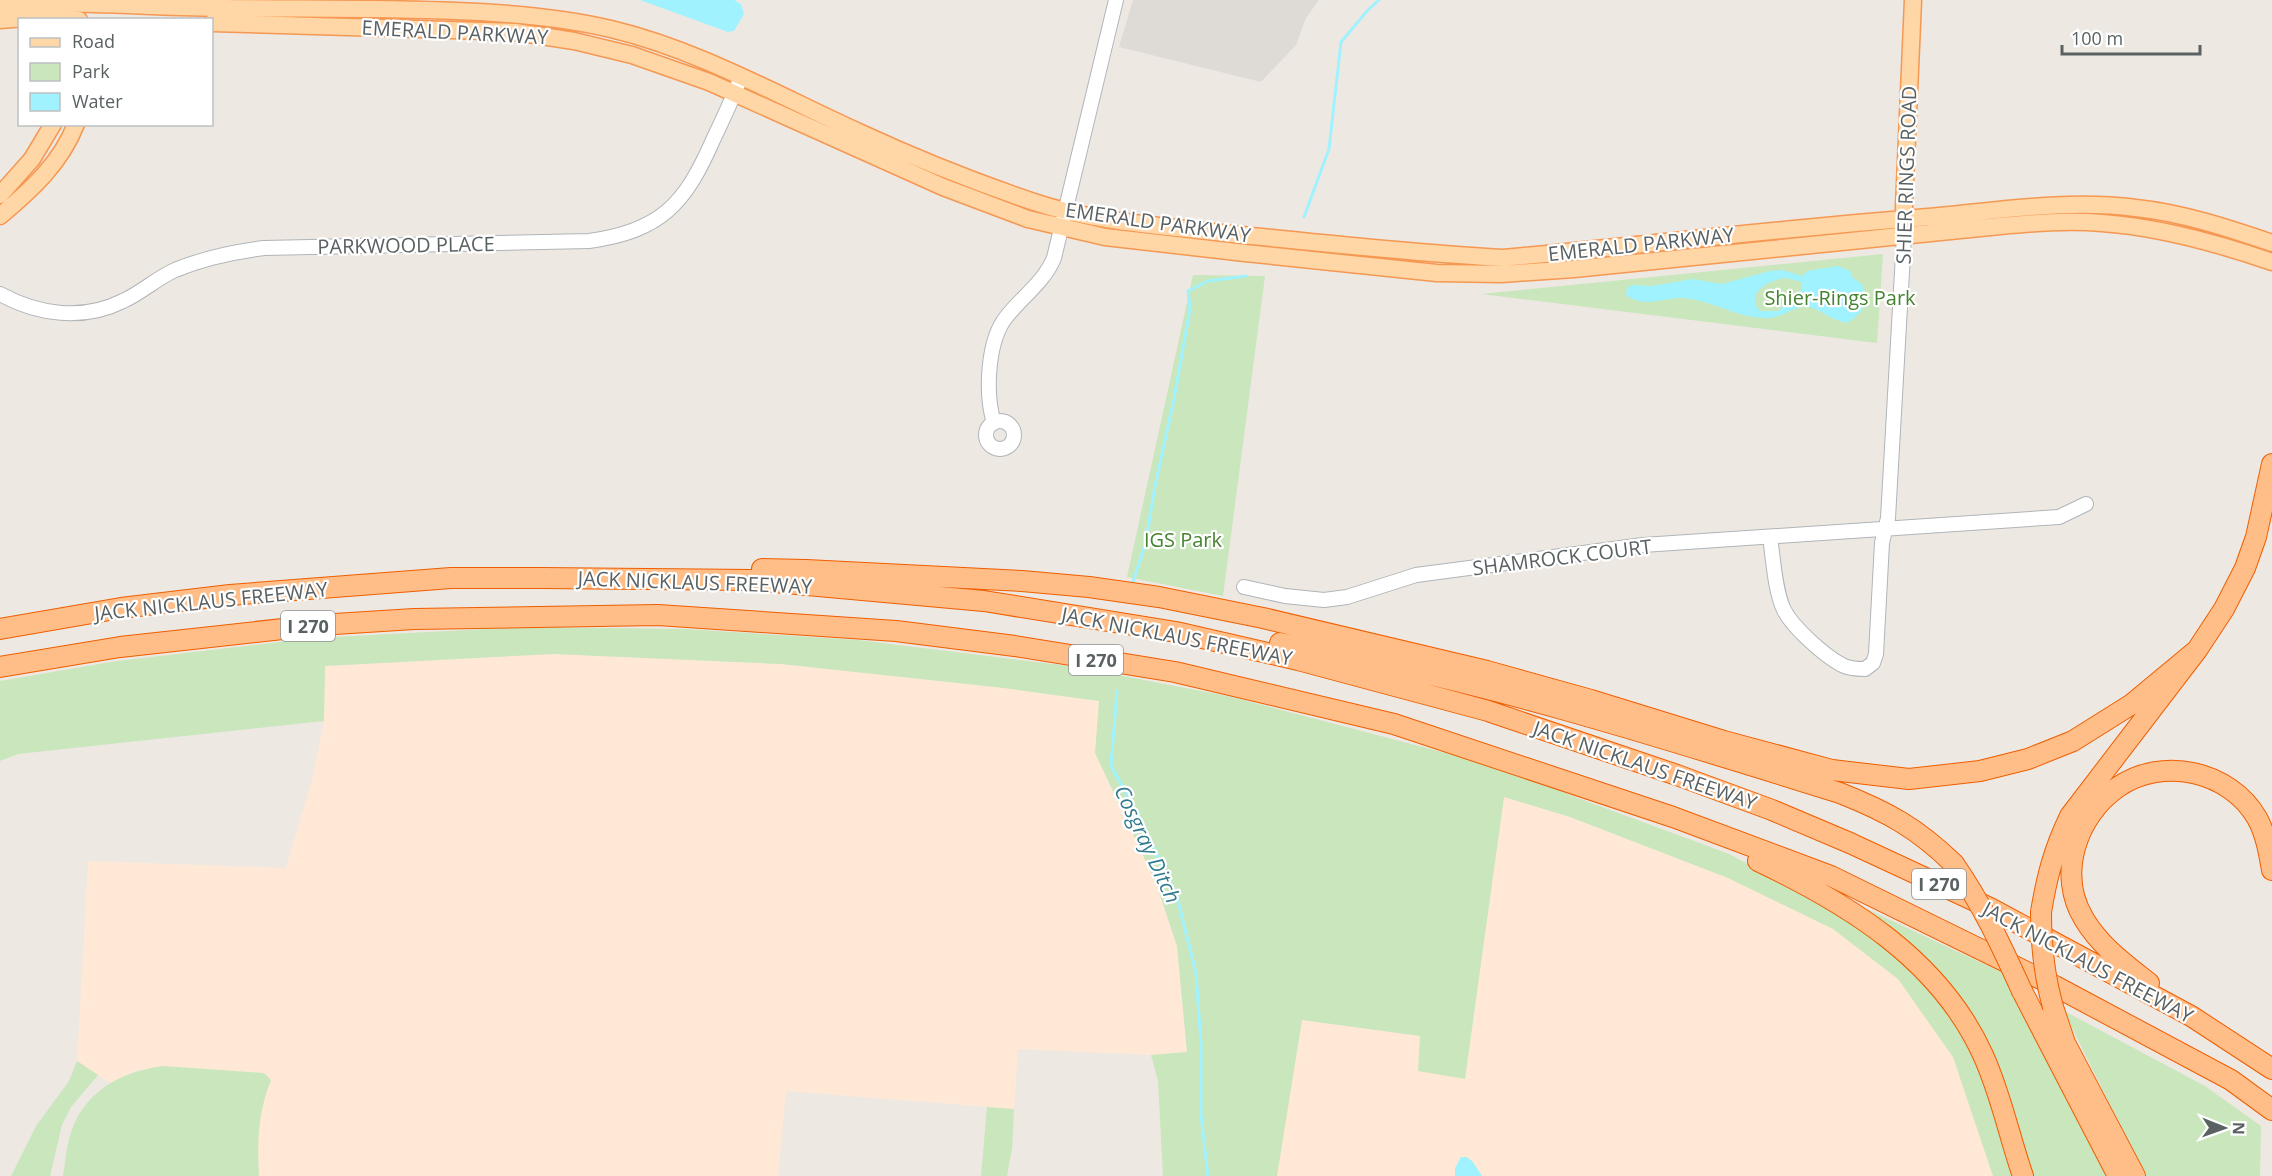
<svg xmlns="http://www.w3.org/2000/svg" width="2272" height="1176" viewBox="0 0 2272 1176" font-family="'Open Sans',sans-serif">
  <rect width="100%" height="100%" fill="#eee8e2"/>
  <path fill="#ffe9d6" d="M553,654L781,664L1004,688L1099,701L1096,753L1156,883L1177,946L1187,1052L1151,1055L1018,1049L1014,1109L786,1091L778,1176H259L257,1136L263,1099L271,1080L137,1070L110,1083L77,1061L88,861L286,868L313,776L324,721L325,666Z
    M1504,797L1570,817L1728,878L1833,929L1898,979L1953,1057L1993,1176H1277L1302,1020L1421,1036L1465,1079Z"/>
  <path fill="#dedad6" d="M1133,0H1319L1306,18L1296,45L1261,82L1119,47Z"/>
  <path fill="#c9e6bd" d="M1883,254L1877,343L1481,294Z
    M1193,275L1265,276L1223,596L1127,577Z
    M525,627L685,629L858,640L1077,667L1232,697L1518,772L1570,795L1729,854L1838,911L1909,962L1968,1037L2017,1176H1993L1953,1057L1898,979L1833,929L1728,878L1570,817L1504,797L1465,1079L1418,1071L1420,1036L1302,1020L1277,1176H1163L1158,1081L1151,1055L1187,1052L1177,946L1156,883L1095,753L1099,701L1004,688L781,664L553,654L325,666L324,721L18,754L0,761V681L117,661L314,638Z
    M1854,903L2003,973L2106,1176H2031L1983,1039Z
    M2066,1012L2205,1086L2261,1126L2260,1176H2145L2073,1030Z
    M77,1061L98,1075L71,1107L62,1125L50,1176H11L36,1126L69,1081Z
    M163,1066L264,1073L271,1080C258,1112 257,1142 259,1176H63C65,1164 66,1151 69,1139C81,1093 119,1072 163,1066Z
    M987,1107L1014,1109L1012,1149L1007,1176H981Z"/>
  <path fill="#a0f2ff" fill-rule="evenodd" d="M640,0H734L741,4L744,14L734,31L728,32Z
    M1838,266L1850,271L1853,278L1862,284C1868,305 1865,311 1847,323C1831,320 1820,309 1809,307C1795,305 1783,317 1769,318C1738,319 1714,301 1684,298C1663,297 1645,309 1626,295L1627,288L1632,285L1652,286L1693,279L1722,284L1770,271L1782,270L1803,276L1807,271ZM1785,278L1802,282V290L1778,311H1760C1744,293 1769,280 1785,278Z
    M1461,1157H1467L1473,1162L1482,1176H1455V1168Z"/>
  <g fill="none" stroke-linecap="round" stroke-linejoin="round">
    <path stroke="#a0f2ff" stroke-width="3" d="M1304,217L1329,149L1341,42L1368,10L1379,0
      M1132,585L1146,541L1155,486L1174,399L1190,309L1188,291L1208,281L1246,276
      M1117,691L1111,766L1138,814L1177,897L1196,973L1201,1044V1115L1208,1176"/>
    <g stroke="#b0b5b8" stroke-width="16">
      <path id="minor" d="M0,294C38,315 83,321 123,301C141,293 157,278 175,270C204,258 232,252 264,248L589,241C661,231 685,204 713,140C723,119 733,98 741,77
        M986 435a14 14 0 1 1 28 0a14 14 0 1 1-28 0Z
        M994,423C985,394 987,340 1007,316C1023,296 1044,282 1054,258L1116,0
        M1770,537C1773,557 1775,592 1784,610C1793,628 1825,656 1842,665C1849,669 1858,669 1865,669L1873,663L1876,654L1882,543L1888,518L1904,237
        M1244,587L1285,596L1324,600L1347,597L1416,575L1643,545L2059,517L2086,504"/>
    </g>
    <g stroke="#f59853" stroke-width="19">
      <path id="major" d="M0,4C75,1 150,7 225,8C302,9 380,8 457,11C509,13 561,17 611,29C699,50 779,96 861,133C917,159 975,182 1034,202C1097,223 1166,226 1232,234C1322,243 1412,253 1503,258C1644,245 1786,228 1928,217C1997,211 2067,199 2136,208C2183,213 2228,228 2272,243
        M0,20L26,18L79,20
        M212,23L515,32L574,41L632,55L709,82L943,187L1028,219L1105,237L1245,253L1437,273L1502,274L1574,269L2000,226C2034,223 2068,220 2102,223C2160,227 2217,243 2272,262
        M0,195L32,159L53,124
        M0,216C31,190 61,163 76,124
        M1903,230L1913,0"/>
    </g>
    <g stroke="#ef5e00" stroke-width="22">
      <path id="highway" d="M762,569L806,570L1022,581L1089,587L1159,597L1263,618L1487,671L1591,700L1724,741L1832,770L1909,779L1980,771L2028,759L2073,741L2132,704L2197,650
        M0,629L121,608L230,595L451,578H542L752,580L984,601L1176,632L1298,660L1488,711L1677,775L1772,810L1850,843L1990,908L2191,1016L2272,1069
        M1280,643C1470,677 1655,735 1840,793C1888,812 1917,828 1954,864
        M0,667L120,647L319,625L414,619L658,615L896,631L1015,646L1175,672L1394,724L1673,817L1831,876L2055,986L2231,1080L2272,1110
        M1758,861C1849,904 1940,960 1983,1055C2001,1094 2009,1136 2023,1176
        M2041,912C2047,876 2054,849 2070,816L2197,650L2224,609L2245,568L2256,537L2272,464
        M2149,983C2125,964 2100,946 2084,919C2057,875 2076,816 2118,787C2163,756 2230,771 2257,818C2266,834 2269,853 2272,870
        M2022,991L2118,1176
        M2053,1007L2065,1043L2135,1176"/>
    </g>
    <use href="#minor" stroke="#fff" stroke-width="14"/>
    <use href="#major" stroke="#ffd6a5" stroke-width="16"/>
    <use href="#highway" stroke="#ffbd87" stroke-width="20"/>
    <g stroke="#ef5e00" stroke-width="22" stroke-linecap="butt">
      <path id="highway-bridge" d="M1954,864C1982,904 2002,947 2022,991
        M2041,912C2041,945 2044,975 2053,1007"/>
    </g>
    <use href="#highway-bridge" stroke="#ffbd87" stroke-width="20"/>
  </g>
  <g text-anchor="middle" dominant-baseline="central" stroke-width="4.5" stroke-linejoin="round" paint-order="stroke">
    <g fill="#fff" stroke="#8c9092" stroke-width="1.5">
      <rect x="281" y="611" width="54" height="30" rx="4.5"/>
      <rect x="1069" y="645" width="54" height="30" rx="4.5"/>
      <rect x="1912" y="869" width="54" height="30" rx="4.5"/>
    </g>
    <g font-size="18" font-weight="bold" fill="#5a6163">
      <text x="308" y="626">I 270</text>
      <text x="1096" y="660">I 270</text>
      <text x="1939" y="884">I 270</text>
    </g>
    <g font-size="20" fill="#5a6163" stroke="#fff">
      <text transform="translate(455 32) rotate(3)">EMERALD PARKWAY</text>
      <text transform="translate(1906 175) rotate(-88)">SHIER RINGS ROAD</text>
      <text transform="translate(1158 222) rotate(8)">EMERALD PARKWAY</text>
      <text transform="translate(1641 244) rotate(-6)">EMERALD PARKWAY</text>
      <text transform="translate(406 245) rotate(-1)">PARKWOOD PLACE</text>
      <text transform="translate(1562 557) rotate(-7)">SHAMROCK COURT</text>
      <text transform="translate(695 582) rotate(2)">JACK NICKLAUS FREEWAY</text>
      <text transform="translate(211 601) rotate(-6)">JACK NICKLAUS FREEWAY</text>
      <text transform="translate(1177 636) rotate(11)">JACK NICKLAUS FREEWAY</text>
      <text transform="translate(1645 765) rotate(19)">JACK NICKLAUS FREEWAY</text>
      <text transform="translate(2088 962) rotate(28)">JACK NICKLAUS FREEWAY</text>
    </g>
    <g font-size="20" fill="#458331" stroke="#fff">
      <text x="1840" y="297">Shier-Rings Park</text>
      <text x="1183" y="539">IGS Park</text>
    </g>
    <g font-size="21" font-style="italic" fill="#327b90" stroke="#fff">
      <text transform="translate(1148 844) rotate(65)">Cosgray Ditch</text>
    </g>
  </g>
  <rect x="18" y="18" width="195" height="108" fill="#ffffff" stroke="#bdc0c1" stroke-width="1.5"/>
  <rect x="30" y="38" width="30" height="9" fill="#ffd6a5" stroke="#bdc0c1" stroke-width="1.5"/>
  <text x="72" y="48" font-size="18" fill="#5a6163">Road</text>
  <rect x="30" y="63" width="30" height="18" fill="#c9e6bd" stroke="#bdc0c1" stroke-width="1.5"/>
  <text x="72" y="78" font-size="18" fill="#5a6163">Park</text>
  <rect x="30" y="93" width="30" height="18" fill="#a0f2ff" stroke="#bdc0c1" stroke-width="1.5"/>
  <text x="72" y="108" font-size="18" fill="#5a6163">Water</text>
  <g transform="translate(2224 1128) rotate(91)" stroke="#ffffff" stroke-width="4.5" paint-order="stroke">
  <path d="M0-4.5L10 22L0 15L-10 22Z" fill="#5a6163"/>
  <text y="-9" font-size="16" font-weight="bold" text-anchor="middle" fill="#5a6163">N</text>
  </g>
  <path d="M2062 45v9h138v-9" fill="none" stroke="#5a6163" stroke-width="3"/>
  <text x="2071" y="45" font-size="18" fill="#5a6163" stroke="#ffffff" stroke-width="4.5" paint-order="stroke">100 m</text>
</svg>
